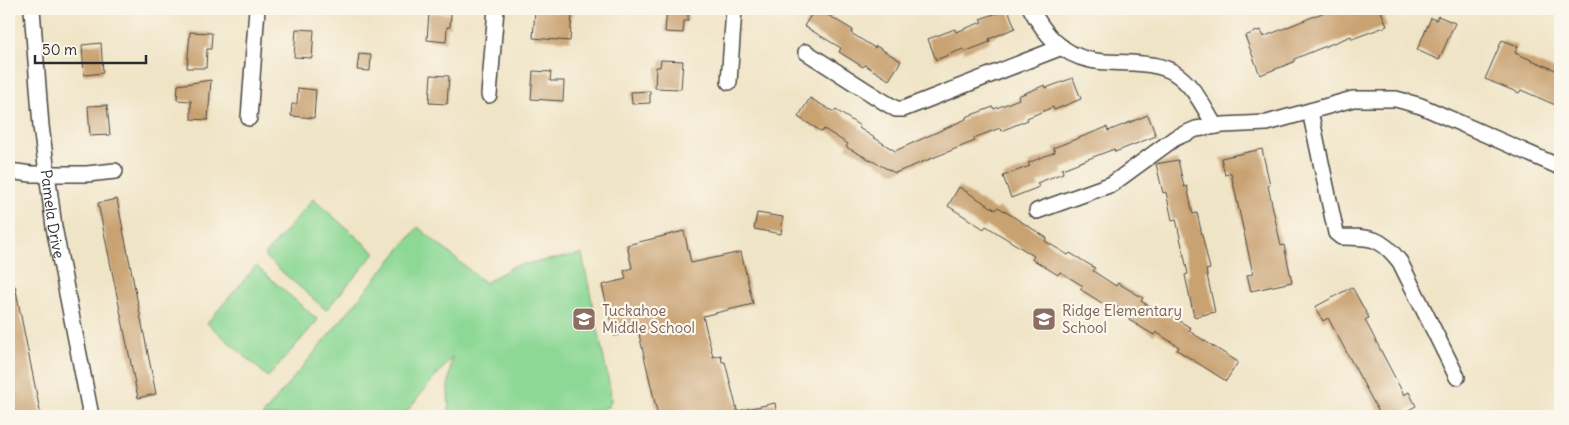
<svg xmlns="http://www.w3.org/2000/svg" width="1569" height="425" viewBox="0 0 1569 425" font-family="Delius,sans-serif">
  <rect width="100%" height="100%" fill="#fbf7ec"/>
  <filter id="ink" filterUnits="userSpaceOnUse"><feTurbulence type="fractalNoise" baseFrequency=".02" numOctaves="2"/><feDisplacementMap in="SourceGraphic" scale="10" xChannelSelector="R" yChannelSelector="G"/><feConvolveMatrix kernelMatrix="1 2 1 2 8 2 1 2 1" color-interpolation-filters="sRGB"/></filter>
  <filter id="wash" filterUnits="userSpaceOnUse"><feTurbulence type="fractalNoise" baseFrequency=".0096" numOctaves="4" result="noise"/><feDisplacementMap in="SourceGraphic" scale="20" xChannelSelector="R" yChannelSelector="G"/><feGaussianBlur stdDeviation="1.12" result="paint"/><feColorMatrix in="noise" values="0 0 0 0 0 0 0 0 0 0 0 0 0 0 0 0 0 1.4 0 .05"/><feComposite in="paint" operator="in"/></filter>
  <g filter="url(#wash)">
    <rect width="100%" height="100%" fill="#f0e4c6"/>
    <path fill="#8dd895" stroke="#5c8260" d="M313,199L375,253L326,310L264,256Z
      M418,227L485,283L514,266L582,254L610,388L611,401L608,407L565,416H449L448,387L452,357L403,416H262Z
      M256,266L318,320L268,377L207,323Z"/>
    <g id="blocks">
      <path fill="#c9a272" d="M667,9H688V21H684L683,33L665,32Z
        M815,9H818L853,30L851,33L875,48L876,46L901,61L889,80L865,65L863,67L839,52L841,48L804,26Z
        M1008,9L1015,28L989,39L990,42L964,52L963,49L936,60L928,39L955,29L956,32L982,22L980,19Z
        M1332,9H1380L1387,26L1352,39L1351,36L1294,59V62L1260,75L1245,36L1260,30L1263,37Z
        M535,10L572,13L570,41L533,38Z
        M429,13L451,14L450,27H447L446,42L427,40Z
        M1438,16L1455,23L1439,60L1417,50L1431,18L1436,20Z
        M296,29L314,30L312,58L294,57Z
        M190,32L212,33L211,49H207L206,68H187Z
        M1502,40L1518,46L1515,53L1560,72V107L1521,90L1519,93L1485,79Z
        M101,43L103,73L84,75L82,45Z
        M359,54L371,55L370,71L357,70Z
        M661,60L683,61L681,89L655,88L656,67H660Z
        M533,71L551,72L550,81H564L563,101L531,99Z
        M431,75L449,76L447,104L429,103Z
        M1073,78L1081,99L1054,110L1053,107L1027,118L1028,120L1001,131L1000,128L974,138L975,141L895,173L846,147L848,144L824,129L822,132L798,117L810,98L834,112L836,110L860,126L859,128L895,151L966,119V117L993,107L994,109L1019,99L1018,96L1045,85L1046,88Z
        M211,80L208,120L191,119V101L177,100L178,85Z
        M298,88L316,90L314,118L291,116L292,104H297Z
        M650,91V103L632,104L631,92Z
        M107,105L110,135L90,136L88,106Z
        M1148,115L1156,136L1115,152L1114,149L1062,169L1063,173L1037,183L1039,187L1011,198L1003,176L1030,166L1028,163L1055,152L1053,148L1107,127L1108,131Z
        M1262,149L1270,185L1268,186L1281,246L1284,245L1292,282L1251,291L1247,275L1253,274L1231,173L1225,175L1221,158Z
        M1178,160L1184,187L1187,186L1193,214L1197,213L1210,269L1206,270L1215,312L1194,317L1185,275L1188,274L1176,219L1172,220L1166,192L1163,193L1156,164Z
        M959,187L996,210L998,207L1047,238L1045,241L1068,255L1070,253L1095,268L1093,271L1116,286L1118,283L1143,298L1141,301L1165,316L1166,313L1191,328L1189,331L1238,362L1226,381L1177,350L1179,347L1156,332L1154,335L1129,320L1131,316L1107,302L1105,305L1080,289L1083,286L1060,272L1058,275L1032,259L1034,256L986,226L984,229L948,206Z
        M117,199L156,394L138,398L98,203Z
        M757,213L783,217L781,234L754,229Z
        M684,231L691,263L741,252L753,304L703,316L713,357L721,355L722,362H725L738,414V411L775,403L777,416H658L638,330L614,336L602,285L626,279L624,271L632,268L627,245Z
        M9,286H15L41,416H9Z
        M1352,287L1369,318L1365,320L1404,395L1409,392L1416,406L1397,416H1381L1328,318L1323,321L1315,307Z"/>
    </g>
  </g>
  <g filter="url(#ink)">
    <use href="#blocks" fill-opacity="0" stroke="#494742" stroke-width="1"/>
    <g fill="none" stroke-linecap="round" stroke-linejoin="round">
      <g stroke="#494742" stroke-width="18">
        <g id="street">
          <path id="s1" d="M32,9L41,126L54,227L91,416"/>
          <path d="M1031,9C1044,33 1061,54 1090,60C1103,63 1118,62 1132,63C1145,64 1161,65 1173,72C1193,84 1203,106 1215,126"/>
          <path d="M806,52L881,100L896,109H903L1062,47"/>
          <path d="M729,82L734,9"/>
          <path d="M489,95L496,9"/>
          <path d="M1310,111L1336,233L1341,237C1371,237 1381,237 1400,262L1457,377"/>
          <path d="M249,118L257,9"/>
          <path d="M9,171L31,174H87L115,171"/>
          <path d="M1037,211L1112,184L1175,138L1196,129L1223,125L1267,123L1353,99H1396L1421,106L1560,167"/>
        </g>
      </g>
      <use href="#street" stroke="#fff" stroke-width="15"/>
    </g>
  </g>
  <defs>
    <g id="school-square" transform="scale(1.25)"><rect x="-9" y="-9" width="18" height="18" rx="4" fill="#8d6e63" stroke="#fbf7ec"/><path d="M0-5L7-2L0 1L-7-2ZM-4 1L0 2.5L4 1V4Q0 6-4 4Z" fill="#fff"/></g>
  </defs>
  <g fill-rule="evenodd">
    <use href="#school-square" x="584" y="319"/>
    <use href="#school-square" x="1044" y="319"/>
  </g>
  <g text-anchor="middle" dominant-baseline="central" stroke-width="4.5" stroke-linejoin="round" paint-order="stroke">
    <g font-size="15" fill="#2b2b2b" stroke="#fbf7ec">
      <text stroke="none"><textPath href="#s1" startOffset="206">Pamela Drive</textPath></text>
    </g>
    <g font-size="15" fill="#785e54" stroke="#fbf7ec" text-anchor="start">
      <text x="602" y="310">Tuckahoe<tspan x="602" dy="17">Middle School</tspan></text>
      <text x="1062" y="310">Ridge Elementary<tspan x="1062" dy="17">School</tspan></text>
    </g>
  </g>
  <rect width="1569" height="425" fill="none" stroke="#fbf7ec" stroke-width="30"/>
  <path d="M35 55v8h111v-8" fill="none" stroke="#2b2b2b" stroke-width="2.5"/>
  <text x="42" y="55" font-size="15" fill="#2b2b2b" stroke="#fbf7ec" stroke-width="4" paint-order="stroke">50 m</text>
</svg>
